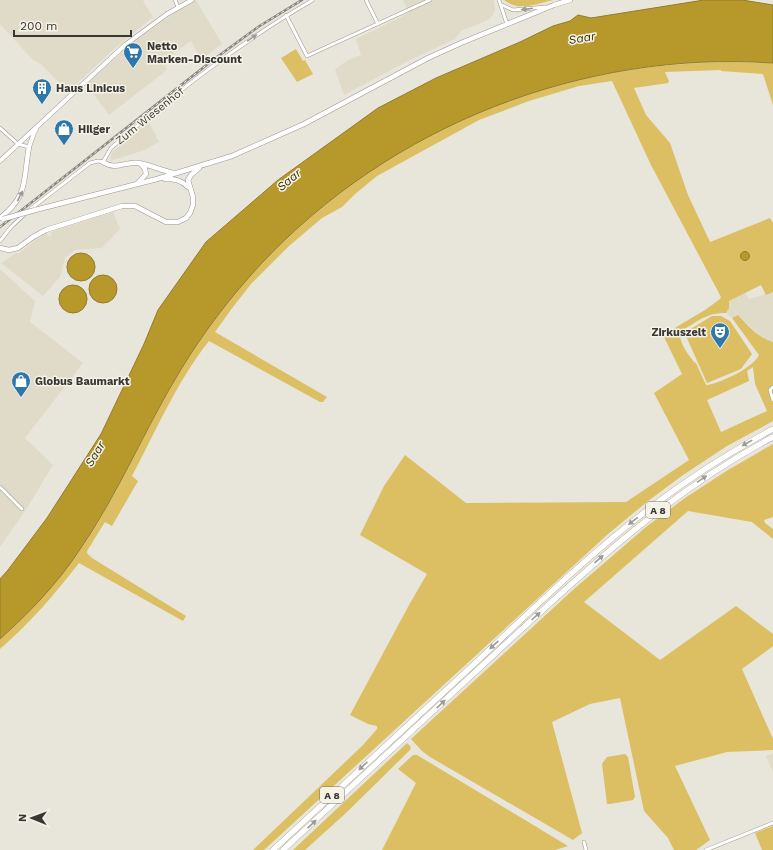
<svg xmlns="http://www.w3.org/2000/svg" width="773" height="850" viewBox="0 0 773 850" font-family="'Work Sans',sans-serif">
  <rect width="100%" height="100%" fill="#e8e5da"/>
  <path fill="#e0dbc9" d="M0,0H145L143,1L153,17L114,49L68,92L42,65L33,60L0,24Z
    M196,0L222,44L201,60L191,41L163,61L167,70L109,115L86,84L136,40L176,12Z
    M403,0H494L495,10L493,15L488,20L461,31L455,39L410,60L344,95L335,69L348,60L361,55L356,39L409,13Z
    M149,122L159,142L142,151L110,161L112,152Z
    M113,212L120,229L102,248L75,250L65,258L60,277L43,296L1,263L16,253L18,254L34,241L47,233L48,236L52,235L51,232Z
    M0,269L35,301L30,322L83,363L25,438L53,465L29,505L0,547Z
    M773,292V342L769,341L758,334L738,315L732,318L726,313L729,308V301L745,293L749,299Z
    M773,753V772L766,756Z"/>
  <path fill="#dbbf62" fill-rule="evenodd" d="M504,0H553C536,4 519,12 504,0Z
    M296,49L303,61L305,60L313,74L297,82L281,58Z
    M726,62L773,63V105L763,74L721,71V70L665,72L669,81L668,83L634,88L646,115L670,143L688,195L710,242L770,218L773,223V292L766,295L761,285L729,301V308L726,313C708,312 696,322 681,331C677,341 688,354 694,362L696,363L706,385H708C722,382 753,368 759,355L732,318L738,315C747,325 760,339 773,342V421L727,446L683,475L648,501L608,534L264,850H253L363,745L377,729V726L368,724L350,715L409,605L427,574L360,535L384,486L405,455L466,503L626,502L689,460L654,393L682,374L663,335L705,310L720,299L721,297L651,165L612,81L579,86L529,101L503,111L479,120L377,176L355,194L342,207L322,218L289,246L251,284L233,307L215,332L327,397L323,402H320L209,341C177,381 156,431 132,476L138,481L112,526L105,522L87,551V553L92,558L186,616L183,621L79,563C55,594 30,623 0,649V639C29,613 56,584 79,552C119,495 144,430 180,371C203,334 230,297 260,265C353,164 487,92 623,71C658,65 692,63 726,62ZM753,367L755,384L767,411L721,432L707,400L749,381L747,371Z
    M712,316H721L730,321L752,354L741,369L707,383L686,336L689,330Z
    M773,444V517L764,520L765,523L773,529V539L752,522L688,511L584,602L660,660L736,606L773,634V646L742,669L773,739V750L727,752L675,766L710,840L696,850H674L668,838L644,811L620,698L590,704L552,722L582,833L573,840L430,757L422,751L411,739L574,589L646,527L685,498L728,470Z
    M407,743L411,747L410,750L346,813L305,850H293Z
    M625,754L628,757L635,797L633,800L610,804H607L602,764L607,757Z
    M413,755H417L568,846L555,850H382L416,783L398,769Z
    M773,826V850H762L755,833Z"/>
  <path fill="#b7992b" stroke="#917c2d" d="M704,0H742L773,5V63C583,50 391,125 261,264C231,296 203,333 180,371C144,430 118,495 79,551C57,584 29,613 0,639V579L8,570L47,518L101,434L144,344L158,310L206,242L278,180L378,108L436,78L520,42L553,26L570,21L578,15L591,18Z
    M740.5 256a4.5 4.5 0 1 1 9 0a4.5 4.5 0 1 1-9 0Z
    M67 267a14 14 0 1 1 28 0a14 14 0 1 1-28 0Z
    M89 289a14 14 0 1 1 28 0a14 14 0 1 1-28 0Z
    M59 299a14 14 0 1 1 28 0a14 14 0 1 1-28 0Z"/>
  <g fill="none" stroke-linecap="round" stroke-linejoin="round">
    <g stroke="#9a978d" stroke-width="4">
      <path id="minor" d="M175,0L178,7
        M366,0L378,24
        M499,0L507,24
        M500,4L513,10L545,7
        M286,15L307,56L430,0
        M0,128L18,144L29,147
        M28,211L90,163L98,161L103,162L111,148C174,94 240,42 313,0
        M0,241L11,227L24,215
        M773,387L770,390L773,400
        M0,487L22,509
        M584,842L586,850
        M706,850L773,823"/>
    </g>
    <g stroke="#9a978d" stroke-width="5">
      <path id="tertiary" d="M29,147L34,133L37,127
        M0,161L125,45L167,14L192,0"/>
    </g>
    <g stroke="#9a978d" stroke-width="5.5">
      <path id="secondary" d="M103,162C116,171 125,161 139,163C151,165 162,171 175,173
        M165,179C175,179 181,180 188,187
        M138,183L146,174L145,169L140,163
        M35,210L157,179L232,156L304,124L428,58L461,43L554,5L570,0
        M0,218C29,196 23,179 29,147
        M0,248L9,250L18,248L33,237L46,230L122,206H135L166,222H178L186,218L190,213L193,205V197L188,180L191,175L199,168"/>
    </g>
    <g stroke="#9a978d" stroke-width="6">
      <path id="motorway" d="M273,850C344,785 415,719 486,653C540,602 594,550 654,505C692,476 732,451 773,429
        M283,850C355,784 427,717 499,650C586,570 667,493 773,437"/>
    </g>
    <use href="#minor" stroke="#fff" stroke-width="3"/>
    <use href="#tertiary" stroke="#fff" stroke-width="4"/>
    <use href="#secondary" stroke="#fff" stroke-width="4.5"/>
    <use href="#motorway" stroke="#fff" stroke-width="5.5"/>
    <g stroke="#86847d" stroke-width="2.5">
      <path id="rail" d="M0,227L213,60L258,27L302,0"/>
    </g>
    <use href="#rail" stroke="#f5f2e7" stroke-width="1" stroke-dasharray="3" stroke-linecap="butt"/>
    <g stroke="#9a978d" stroke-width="5.5" stroke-linecap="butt">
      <path id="secondary-bridge" d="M3,219L35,210"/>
    </g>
    <use href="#secondary-bridge" stroke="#fff" stroke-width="4.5"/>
  </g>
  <defs><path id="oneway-solid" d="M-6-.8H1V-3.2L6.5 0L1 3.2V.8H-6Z"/></defs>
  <g fill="#9c9b99">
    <use href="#oneway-solid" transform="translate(527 9) rotate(173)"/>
    <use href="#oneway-solid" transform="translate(252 38) rotate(-34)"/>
    <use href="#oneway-solid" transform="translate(20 196) rotate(-63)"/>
    <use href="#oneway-solid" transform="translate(747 443) rotate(151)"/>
    <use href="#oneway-solid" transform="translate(702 479) rotate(-34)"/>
    <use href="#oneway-solid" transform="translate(633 521) rotate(142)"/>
    <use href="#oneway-solid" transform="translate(599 559) rotate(-41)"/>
    <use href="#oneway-solid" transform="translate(536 616) rotate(-42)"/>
    <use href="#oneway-solid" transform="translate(494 645) rotate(137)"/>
    <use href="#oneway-solid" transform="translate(441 704) rotate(-43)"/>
    <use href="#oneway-solid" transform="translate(363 766) rotate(137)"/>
    <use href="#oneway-solid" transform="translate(312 824) rotate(-43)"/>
  </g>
  <defs>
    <g id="supermarket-pin" transform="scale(1)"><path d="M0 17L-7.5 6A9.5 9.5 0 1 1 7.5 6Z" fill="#2e77ab" stroke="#f5f2e7"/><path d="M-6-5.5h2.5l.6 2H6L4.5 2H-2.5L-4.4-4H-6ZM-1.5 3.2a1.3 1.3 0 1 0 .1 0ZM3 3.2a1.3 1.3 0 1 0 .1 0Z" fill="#fff"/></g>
    <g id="building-pin" transform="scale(1)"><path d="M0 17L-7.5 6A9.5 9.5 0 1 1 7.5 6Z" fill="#2e77ab" stroke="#f5f2e7"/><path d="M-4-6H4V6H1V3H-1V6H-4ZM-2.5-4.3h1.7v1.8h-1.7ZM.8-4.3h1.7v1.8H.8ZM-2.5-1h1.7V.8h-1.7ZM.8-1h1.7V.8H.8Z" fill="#fff"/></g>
    <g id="shop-pin" transform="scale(1)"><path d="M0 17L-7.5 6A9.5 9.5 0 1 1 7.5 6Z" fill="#2e77ab" stroke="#f5f2e7"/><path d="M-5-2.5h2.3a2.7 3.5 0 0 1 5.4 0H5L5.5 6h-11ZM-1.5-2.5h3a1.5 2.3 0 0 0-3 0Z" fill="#fff"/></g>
    <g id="theatre-pin" transform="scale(1)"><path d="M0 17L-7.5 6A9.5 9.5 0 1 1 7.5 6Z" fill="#2e77ab" stroke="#f5f2e7"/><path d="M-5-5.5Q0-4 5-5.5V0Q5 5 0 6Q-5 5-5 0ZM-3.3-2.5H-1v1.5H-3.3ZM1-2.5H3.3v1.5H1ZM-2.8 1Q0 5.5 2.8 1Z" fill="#fff"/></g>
  </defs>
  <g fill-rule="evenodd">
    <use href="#supermarket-pin" x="133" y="52"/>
    <use href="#building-pin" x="42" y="88"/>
    <use href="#shop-pin" x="64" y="129"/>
    <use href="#theatre-pin" x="720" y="332"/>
    <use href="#shop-pin" x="21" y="381"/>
  </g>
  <g text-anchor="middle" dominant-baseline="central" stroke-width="3" stroke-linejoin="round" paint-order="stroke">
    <g fill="#f5f2e7" stroke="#716f69" stroke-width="1">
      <rect x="646" y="502" width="24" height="16" rx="3"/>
      <rect x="320" y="787" width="24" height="16" rx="3"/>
    </g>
    <g font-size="10" font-weight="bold" fill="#383733">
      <text x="658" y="510">A 8</text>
      <text x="332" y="795">A 8</text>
    </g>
    <g font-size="11" font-weight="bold" fill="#383733" stroke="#f5f2e7" text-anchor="start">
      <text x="147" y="46">Netto<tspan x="147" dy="13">Marken-Discount</tspan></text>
      <text x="56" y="88">Haus Linicus</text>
      <text x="78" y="129">Hilger</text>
      <text x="706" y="332" text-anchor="end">Zirkuszelt</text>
      <text x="35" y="381">Globus Baumarkt</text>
    </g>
    <g font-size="11" fill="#383733" stroke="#f5f2e7">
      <text transform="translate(150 116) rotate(-39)">Zum Wiesenhof</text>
    </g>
    <g font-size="12" font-style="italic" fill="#3a2e00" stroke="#f5f2e7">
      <text transform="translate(582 38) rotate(-10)">Saar</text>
      <text transform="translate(289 180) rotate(-40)">Saar</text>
      <text transform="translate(95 454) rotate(-59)">Saar</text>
    </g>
  </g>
  <g transform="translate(32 818) rotate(271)" stroke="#f5f2e7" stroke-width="3" paint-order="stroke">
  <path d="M0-3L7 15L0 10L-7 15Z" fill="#383733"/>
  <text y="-6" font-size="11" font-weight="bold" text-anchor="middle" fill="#383733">N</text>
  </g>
  <path d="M14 30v6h117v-6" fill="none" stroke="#383733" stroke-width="2"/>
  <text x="20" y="30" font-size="12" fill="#383733" stroke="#f5f2e7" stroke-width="3" paint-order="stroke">200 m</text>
</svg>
